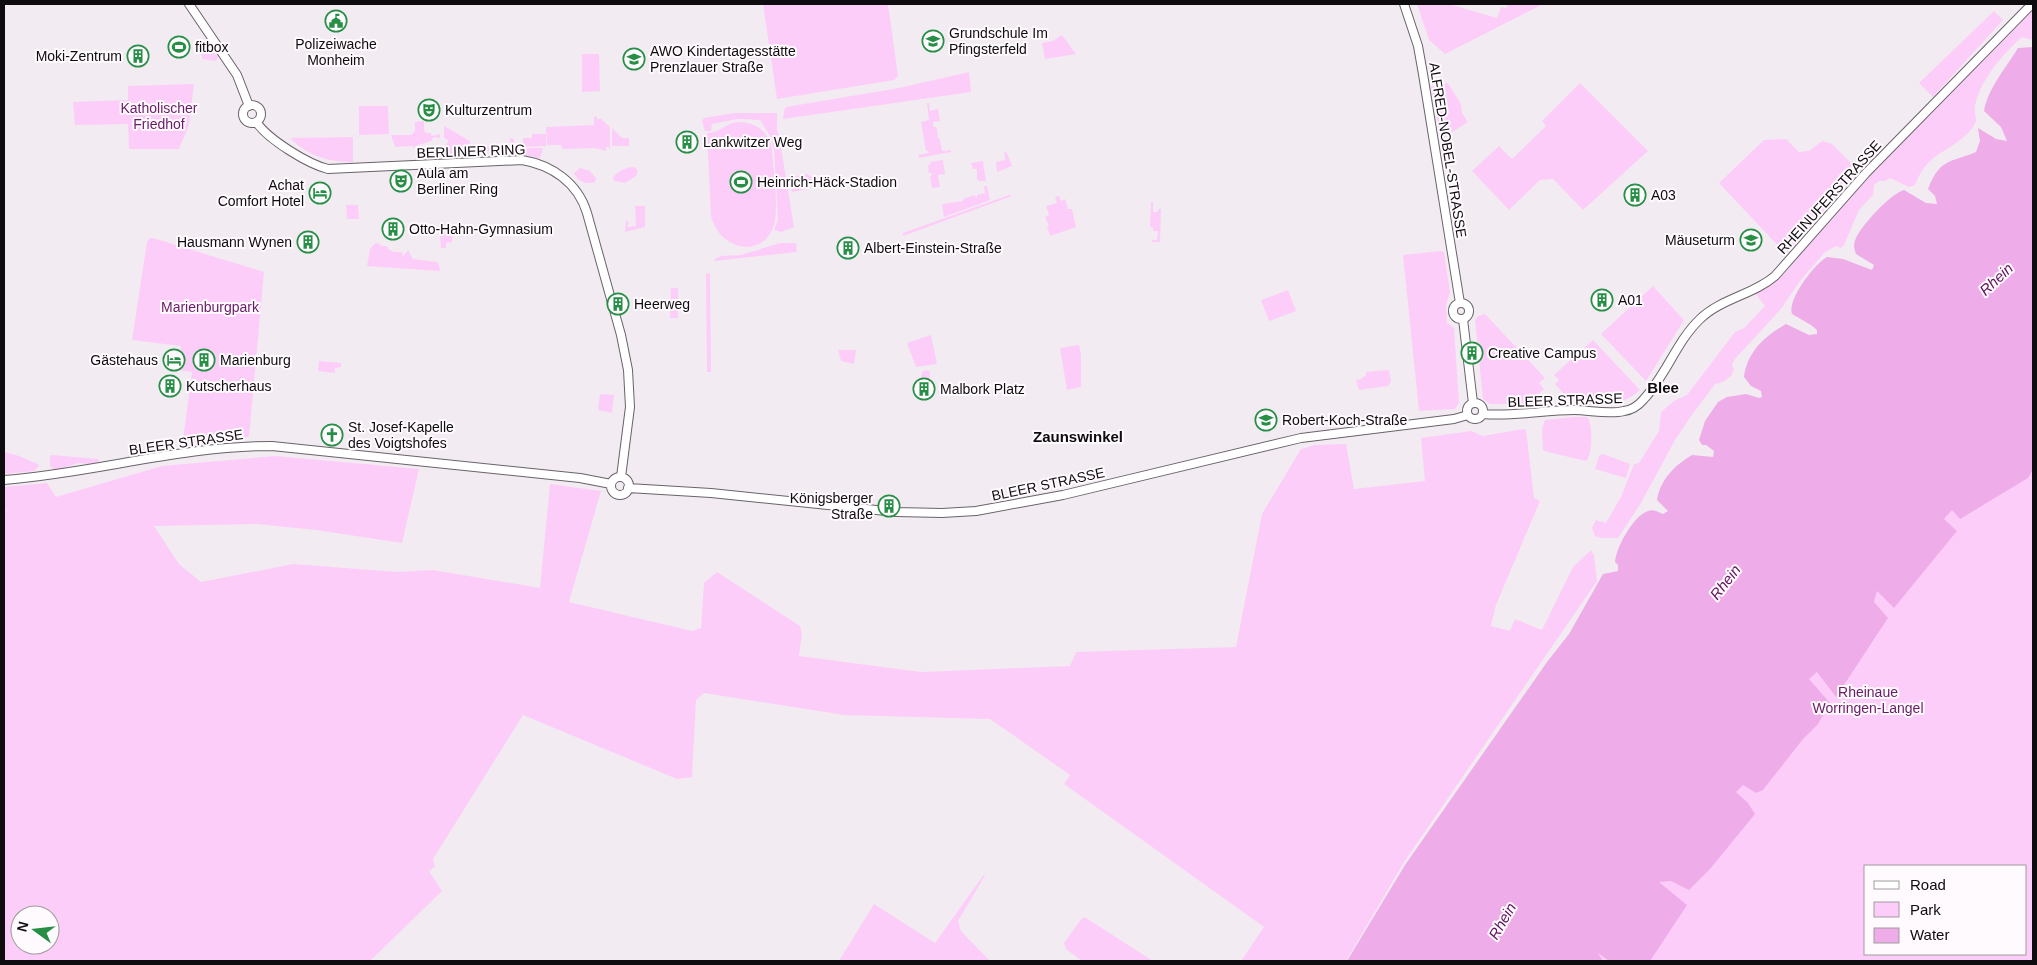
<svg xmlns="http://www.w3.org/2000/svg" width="2037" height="965" viewBox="0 0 2037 965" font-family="Helvetica,sans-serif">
  <rect width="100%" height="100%" fill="#f3ebf2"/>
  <path fill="#fdcdf9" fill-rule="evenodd" d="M763,4H888L898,76L894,80L777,99Z
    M1417,4H1449L1497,18L1501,7L1506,8L1508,4H1543L1445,54L1429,40Z
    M2033,7V40L2022,37C2003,54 1980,80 1975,106C1974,111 1976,117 1976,122C1973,126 1971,131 1967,134C1945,155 1928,152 1915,185L1909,187L1890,178L1885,181H1879L1874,185L1873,195L1859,210L1844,245L1841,248L1836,246L1825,252L1800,281L1781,309L1735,359L1732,365L1734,369L1731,376L1723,382L1715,384L1692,415L1675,440L1641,503L1618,538H1601L1595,536L1592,528L1596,520L1606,523L1621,497L1634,464L1639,463L1659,431L1661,412L1674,401L1687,395L1735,332L1744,328L1765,306L1755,293L1770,286L1786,272L1817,234L1835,216L1845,203L1889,153L1947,97Z
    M1994,11L2003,20L1933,97L1919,83Z
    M1062,35L1076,54L1045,59L1042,43L1053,41Z
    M201,42H207L218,57L216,61L202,59Z
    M582,54H599L600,91L582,92Z
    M969,72L971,92L783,119L784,111L786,107L899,88Z
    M1448,83L1461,104L1462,113L1468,122L1441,139L1431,87Z
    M1580,83L1648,151L1583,210L1553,179L1540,180L1509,210L1472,171L1499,146L1512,159L1546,126L1542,121Z
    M194,84L189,125L179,149H129L128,124L75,125L73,102L128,100V86Z
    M927,103H929L930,111L938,109L940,121L933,122V126L937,128L938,138L940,140L942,151L951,150V152L919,158L918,155L929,153L928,151H926L921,122L929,120Z
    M359,106H388L389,134L359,135Z
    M735,113H777V131L779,135L794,227L781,232L774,230L778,219L774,150L770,136L760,120L737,119L712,124L711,131H705L702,121L704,118Z
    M597,116V119H601L610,127V151L609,147H606V151L595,148L562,149L561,145H547L546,127L594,125V117Z
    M424,121V131L427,133H431V136L440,134V138L434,137L431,141L415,146L413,149V146L395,147L391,135H411L415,131V122Z
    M737,122C755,122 768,130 772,148C773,167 779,208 774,225C763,260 719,250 711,216L707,133C722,132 722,125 737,122Z
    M444,126L470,141V143C461,154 453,156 439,153V147H444L448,142L447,139L444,138Z
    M612,128L622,138H629V146H612Z
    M532,134H546V146L523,147V138H532Z
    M353,137V162C328,162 308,156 290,138Z
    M510,138L514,139V151L522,150V148H543L540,158L512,153Z
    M1786,139L1799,152L1809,151L1822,141L1832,144L1854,166V175L1786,254L1719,183L1764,140Z
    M473,144L501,149L502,150L464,153Z
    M1004,151L1007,153L1012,166L997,172L996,162L1005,160Z
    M943,160L945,174L938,175L940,187L932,188L930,178L932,173H929L928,165L931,164L930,162Z
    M983,161L986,181H979L977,179V169H973L971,163Z
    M634,167L638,170L636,176L625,183L614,181L613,178C617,171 626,167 634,167Z
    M580,168L590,171L596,178L595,182C586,185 577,181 574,173Z
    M808,174L813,179L807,189L792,192L790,177Z
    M984,186H987L990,200L944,217L942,204L963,201V199L975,195L976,198H977V195L985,193Z
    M1009,195L1012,196L903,236V233Z
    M1059,196L1061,201L1065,199L1068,209H1072L1076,227L1050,236L1047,227L1049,226L1045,217L1049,215L1046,206L1057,203L1055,197Z
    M1151,202H1153V212H1158V209H1161L1160,242H1152V240H1157L1158,231H1153V227H1150Z
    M346,205H358L359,219H347Z
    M635,206H645V227L625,232L626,220L629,223L627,227L636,226Z
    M445,222L446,227H453L452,242L446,243V248H441L439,223Z
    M150,238H153L264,272L249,437L224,439L182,447L192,372L177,370L181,346L132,340L147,242Z
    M375,243L380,244L381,246H387L388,249L394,252H402L403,257L408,250L413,259L437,262L439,265L440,271L367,266L370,249Z
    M780,243H796L797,252L714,261L715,259L721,256L741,255Z
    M1441,251L1444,252L1450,292L1446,305L1447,323L1454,328L1459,403L1455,409L1419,411L1403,255Z
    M2033,270V961H1502ZM1866,866H2026V954H1866Z
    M710,273L711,372H707L706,274Z
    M1653,286L1684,320L1646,381L1601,334Z
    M671,288H678V318H670Z
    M1288,290L1296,311L1269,321L1261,300Z
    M1485,314L1545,378L1539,383L1544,389L1527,404H1490L1483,399L1475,320L1478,316Z
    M931,335L937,364L916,367L907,343Z
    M1593,340L1640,390C1618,410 1599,402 1571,402L1555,384L1559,380L1554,375Z
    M1079,345L1081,355V387L1067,390L1060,348Z
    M838,350H856L854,364L841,361Z
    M319,361L341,363V367L335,368V373L318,371Z
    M1389,370L1391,382L1388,386L1359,390L1356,380L1361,379L1366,375V372Z
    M923,371L928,370L930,372L928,399C924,390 918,380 923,371Z
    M600,394L614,395L612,413L598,410Z
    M1574,417H1587C1593,423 1593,455 1586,461L1548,452L1543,450L1542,429L1545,420Z
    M1523,429L1526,430L1534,498L1540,501L1496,605L1491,626L1510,631L1515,619L1542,630L1573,567L1591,550L1594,555L1597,581L1404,862L1346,961H1241L1264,927L1064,784L1070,775L990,719L844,715L704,693L696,700L692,777L677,779L523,715L433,859L435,867L429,871L442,891L370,961H4V511H7L4,508V487L47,483L56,497L162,466L275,456L419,469L402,543L316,530L257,524L154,526L179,564L201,582L293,564L398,572L433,570L540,588L550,484L601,491L569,602L692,631L701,628L704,583L717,572L800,626L802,634L799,656L921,672L1070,666L1076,652L1236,647L1262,514L1301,449L1315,445L1346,444L1354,489L1425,481L1421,438L1471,431L1483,436ZM20,915H50V945H20Z
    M4,452L19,456L38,464L39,466L34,471L4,474Z
    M1603,454L1630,464L1626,478L1595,469L1599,456Z
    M52,455L98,459L99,460L97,465L79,463L55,470L50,466V456Z
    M985,873L984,877L958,921L961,931L990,961H839L874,904L935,943Z
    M1082,918H1086L1153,961H1082L1066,949L1064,943Z"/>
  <path fill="#eeade9" d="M2033,47V469L2028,478L1960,519L1952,510L1944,519L1957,531L1894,608L1877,591L1874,602L1888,618L1836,697L1817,672L1809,679L1830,703L1818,724L1803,739L1763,790L1756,793L1743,785L1736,792L1748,803L1755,814L1710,869L1689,890L1671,881L1659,882L1687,905L1650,961H1609L1598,953L1603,961H1347L1405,865L1547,662L1569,634L1603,574L1618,571V565L1615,562C1616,548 1633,516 1648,511C1653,509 1658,512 1663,514L1668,511L1657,500C1660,480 1675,465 1692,455L1713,457L1714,451L1706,445H1702L1699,440L1705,421L1718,402L1727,397L1746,394L1759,398L1762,397L1761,391L1751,386L1744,377C1747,352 1765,336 1786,324L1809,335L1817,334V330L1811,325L1792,314C1787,300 1814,264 1827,257L1843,259L1872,270L1874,265L1856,254C1854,249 1853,244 1856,238C1862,225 1890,194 1904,190L1926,203L1937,204L1935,196L1928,189C1940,158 1950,163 1976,152L1980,141L1978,128L1996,139L2007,141L2001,127L1984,111C1988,88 2006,68 2018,48Z"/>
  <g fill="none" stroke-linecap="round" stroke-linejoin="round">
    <g stroke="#696369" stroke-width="10">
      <path id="secondary" d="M189,4L237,75L249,106
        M1404,4L1418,46L1423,74L1460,303
        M243 114a9 9 0 1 1 18 0a9 9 0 1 1-18 0Z
        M257,123C269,140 308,164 328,169L522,160C552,165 578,183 587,213L621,335L628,370L630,407L621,477
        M1453 311a8 8 0 1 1 16 0a8 8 0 1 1-16 0Z
        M1463,319L1473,403
        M1467 411a8 8 0 1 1 16 0a8 8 0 1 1-16 0Z
        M1483,414C1513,417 1544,410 1574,410C1590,410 1608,415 1624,411C1631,410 1638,406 1643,400C1666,376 1676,342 1700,319C1722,298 1753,295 1775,276L1866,173L2032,4
        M611 486a9 9 0 1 1 18 0a9 9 0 1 1-18 0Z
        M4,480C94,473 181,446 272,446L580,478L611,484
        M628,488L711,493L896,512L942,513L976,511L1063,495L1301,438L1454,419L1468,415"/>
    </g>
    <use href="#secondary" stroke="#fff" stroke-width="8"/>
  </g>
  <defs>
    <g id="civic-ring" transform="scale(1.125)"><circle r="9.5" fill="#fffafe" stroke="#268f45" stroke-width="1.5"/><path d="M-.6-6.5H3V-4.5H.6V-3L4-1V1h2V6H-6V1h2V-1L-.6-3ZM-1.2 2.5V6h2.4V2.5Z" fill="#268f45"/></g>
    <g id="school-ring" transform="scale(1.125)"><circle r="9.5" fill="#fffafe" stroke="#268f45" stroke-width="1.5"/><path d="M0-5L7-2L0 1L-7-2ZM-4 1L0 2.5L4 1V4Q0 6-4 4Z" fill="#268f45"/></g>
    <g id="stadium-ring" transform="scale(1.125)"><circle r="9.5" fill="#fffafe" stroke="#268f45" stroke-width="1.5"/><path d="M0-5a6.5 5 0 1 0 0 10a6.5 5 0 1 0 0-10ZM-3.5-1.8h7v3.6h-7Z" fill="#268f45"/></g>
    <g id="building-ring" transform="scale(1.125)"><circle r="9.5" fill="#fffafe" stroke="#268f45" stroke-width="1.5"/><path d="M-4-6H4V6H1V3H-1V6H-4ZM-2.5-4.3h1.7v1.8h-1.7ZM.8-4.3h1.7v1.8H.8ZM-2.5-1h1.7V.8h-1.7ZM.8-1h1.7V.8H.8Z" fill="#268f45"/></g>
    <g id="theatre-ring" transform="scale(1.125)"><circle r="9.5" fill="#fffafe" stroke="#268f45" stroke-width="1.5"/><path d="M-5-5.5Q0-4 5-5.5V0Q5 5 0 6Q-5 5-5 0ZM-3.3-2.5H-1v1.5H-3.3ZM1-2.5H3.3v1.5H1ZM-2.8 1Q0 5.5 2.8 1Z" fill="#268f45"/></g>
    <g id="hotel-ring" transform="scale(1.125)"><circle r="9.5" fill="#fffafe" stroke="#268f45" stroke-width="1.5"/><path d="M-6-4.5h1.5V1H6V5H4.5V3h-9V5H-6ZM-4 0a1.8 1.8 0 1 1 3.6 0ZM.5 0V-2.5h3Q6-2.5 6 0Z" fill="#268f45"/></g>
    <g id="church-ring" transform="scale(1.125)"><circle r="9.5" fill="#fffafe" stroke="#268f45" stroke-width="1.5"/><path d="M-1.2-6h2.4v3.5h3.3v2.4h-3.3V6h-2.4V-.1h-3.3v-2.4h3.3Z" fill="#268f45"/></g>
  </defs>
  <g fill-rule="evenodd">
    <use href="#civic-ring" x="336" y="21"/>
    <use href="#school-ring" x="933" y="41"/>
    <use href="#stadium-ring" x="179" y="47"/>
    <use href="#building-ring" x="138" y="56"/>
    <use href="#school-ring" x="634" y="59"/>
    <use href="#theatre-ring" x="429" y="110"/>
    <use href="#building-ring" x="687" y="142"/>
    <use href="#theatre-ring" x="401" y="181"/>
    <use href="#stadium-ring" x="741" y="182"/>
    <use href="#hotel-ring" x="320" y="193"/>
    <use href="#building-ring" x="1635" y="195"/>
    <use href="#building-ring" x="393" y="229"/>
    <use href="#school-ring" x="1751" y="240"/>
    <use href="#building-ring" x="308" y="242"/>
    <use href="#building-ring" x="848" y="248"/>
    <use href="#building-ring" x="1602" y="300"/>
    <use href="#building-ring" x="618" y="304"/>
    <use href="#building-ring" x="1472" y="353"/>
    <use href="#hotel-ring" x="174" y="360"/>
    <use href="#building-ring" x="204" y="360"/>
    <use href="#building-ring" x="170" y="386"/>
    <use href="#building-ring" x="924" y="389"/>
    <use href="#school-ring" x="1266" y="420"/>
    <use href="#church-ring" x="332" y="435"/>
    <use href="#building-ring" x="889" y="506"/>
  </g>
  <g text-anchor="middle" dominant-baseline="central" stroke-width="4" stroke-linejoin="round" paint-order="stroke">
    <g font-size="14" fill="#0e0c0e" stroke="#fffafe" text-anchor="start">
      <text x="949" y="33">Grundschule Im<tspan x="949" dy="16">Pfingsterfeld</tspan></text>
      <text x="336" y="44" text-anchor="middle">Polizeiwache<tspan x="336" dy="16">Monheim</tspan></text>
      <text x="195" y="47">fitbox</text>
      <text x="650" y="51">AWO Kindertagesstätte<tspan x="650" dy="16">Prenzlauer Straße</tspan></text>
      <text x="122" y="56" text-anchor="end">Moki-Zentrum</text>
      <text x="445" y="110">Kulturzentrum</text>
      <text x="703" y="142">Lankwitzer Weg</text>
      <text x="417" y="173">Aula am<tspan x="417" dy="16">Berliner Ring</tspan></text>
      <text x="757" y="182">Heinrich-Häck-Stadion</text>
      <text x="304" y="185" text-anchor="end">Achat<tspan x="304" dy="16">Comfort Hotel</tspan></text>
      <text x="1651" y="195">A03</text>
      <text x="409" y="229">Otto-Hahn-Gymnasium</text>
      <text x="1735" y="240" text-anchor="end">Mäuseturm</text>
      <text x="292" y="242" text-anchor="end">Hausmann Wynen</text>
      <text x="864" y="248">Albert-Einstein-Straße</text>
      <text x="1618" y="300">A01</text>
      <text x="634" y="304">Heerweg</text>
      <text x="1488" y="353">Creative Campus</text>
      <text x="158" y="360" text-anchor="end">Gästehaus</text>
      <text x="220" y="360">Marienburg</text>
      <text x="186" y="386">Kutscherhaus</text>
      <text x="940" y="389">Malbork Platz</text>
      <text x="1282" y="420">Robert-Koch-Straße</text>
      <text x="348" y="427">St. Josef-Kapelle<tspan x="348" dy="16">des Voigtshofes</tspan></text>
      <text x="873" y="498" text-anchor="end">Königsberger<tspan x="873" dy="16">Straße</tspan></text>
    </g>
    <g font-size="14" fill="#671c65" stroke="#fffafe">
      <text x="159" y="108">Katholischer<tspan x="159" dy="16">Friedhof</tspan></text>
      <text x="210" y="307">Marienburgpark</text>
      <text x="1868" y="692">Rheinaue<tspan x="1868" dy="16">Worringen-Langel</tspan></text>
    </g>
    <g font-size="14" fill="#0e0c0e" stroke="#fffafe">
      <text transform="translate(1448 150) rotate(81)">ALFRED-NOBEL-STRASSE</text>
      <text transform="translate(471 151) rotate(-2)">BERLINER RING</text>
      <text transform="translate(1829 197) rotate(-48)">RHEINUFERSTRASSE</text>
      <text transform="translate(1565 400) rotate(-2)">BLEER STRASSE</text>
      <text transform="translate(186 442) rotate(-8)">BLEER STRASSE</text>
      <text transform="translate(1048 484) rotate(-12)">BLEER STRASSE</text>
    </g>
    <g font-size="15" font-style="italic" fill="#5e125d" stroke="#fffafe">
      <text transform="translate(1996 279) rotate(-43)">Rhein</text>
      <text transform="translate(1725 582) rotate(-52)">Rhein</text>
      <text transform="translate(1502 921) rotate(-60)">Rhein</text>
    </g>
    <g font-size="15" font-weight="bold" fill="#0e0c0e" stroke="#fffafe">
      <text x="1663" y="387">Blee</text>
      <text x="1078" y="436">Zaunswinkel</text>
    </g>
  </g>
  <rect width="2037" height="965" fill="none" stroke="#0e0c0e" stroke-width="10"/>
  <rect x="1864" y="865" width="162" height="90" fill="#fffafe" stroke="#9f9b9e"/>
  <rect x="1874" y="881" width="25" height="8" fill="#ffffff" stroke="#9f9b9e"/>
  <text x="1910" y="890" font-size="15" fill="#0e0c0e">Road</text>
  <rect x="1874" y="902" width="25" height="15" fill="#fdcdf9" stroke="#9f9b9e"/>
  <text x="1910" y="915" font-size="15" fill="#0e0c0e">Park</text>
  <rect x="1874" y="928" width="25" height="15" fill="#eeade9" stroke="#9f9b9e"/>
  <text x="1910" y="940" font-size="15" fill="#0e0c0e">Water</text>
  <g transform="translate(35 930) rotate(285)"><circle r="24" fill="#fffafe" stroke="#9f9b9e"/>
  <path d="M0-4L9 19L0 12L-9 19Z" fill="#268f45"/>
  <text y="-8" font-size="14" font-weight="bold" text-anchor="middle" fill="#0e0c0e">N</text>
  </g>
</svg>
